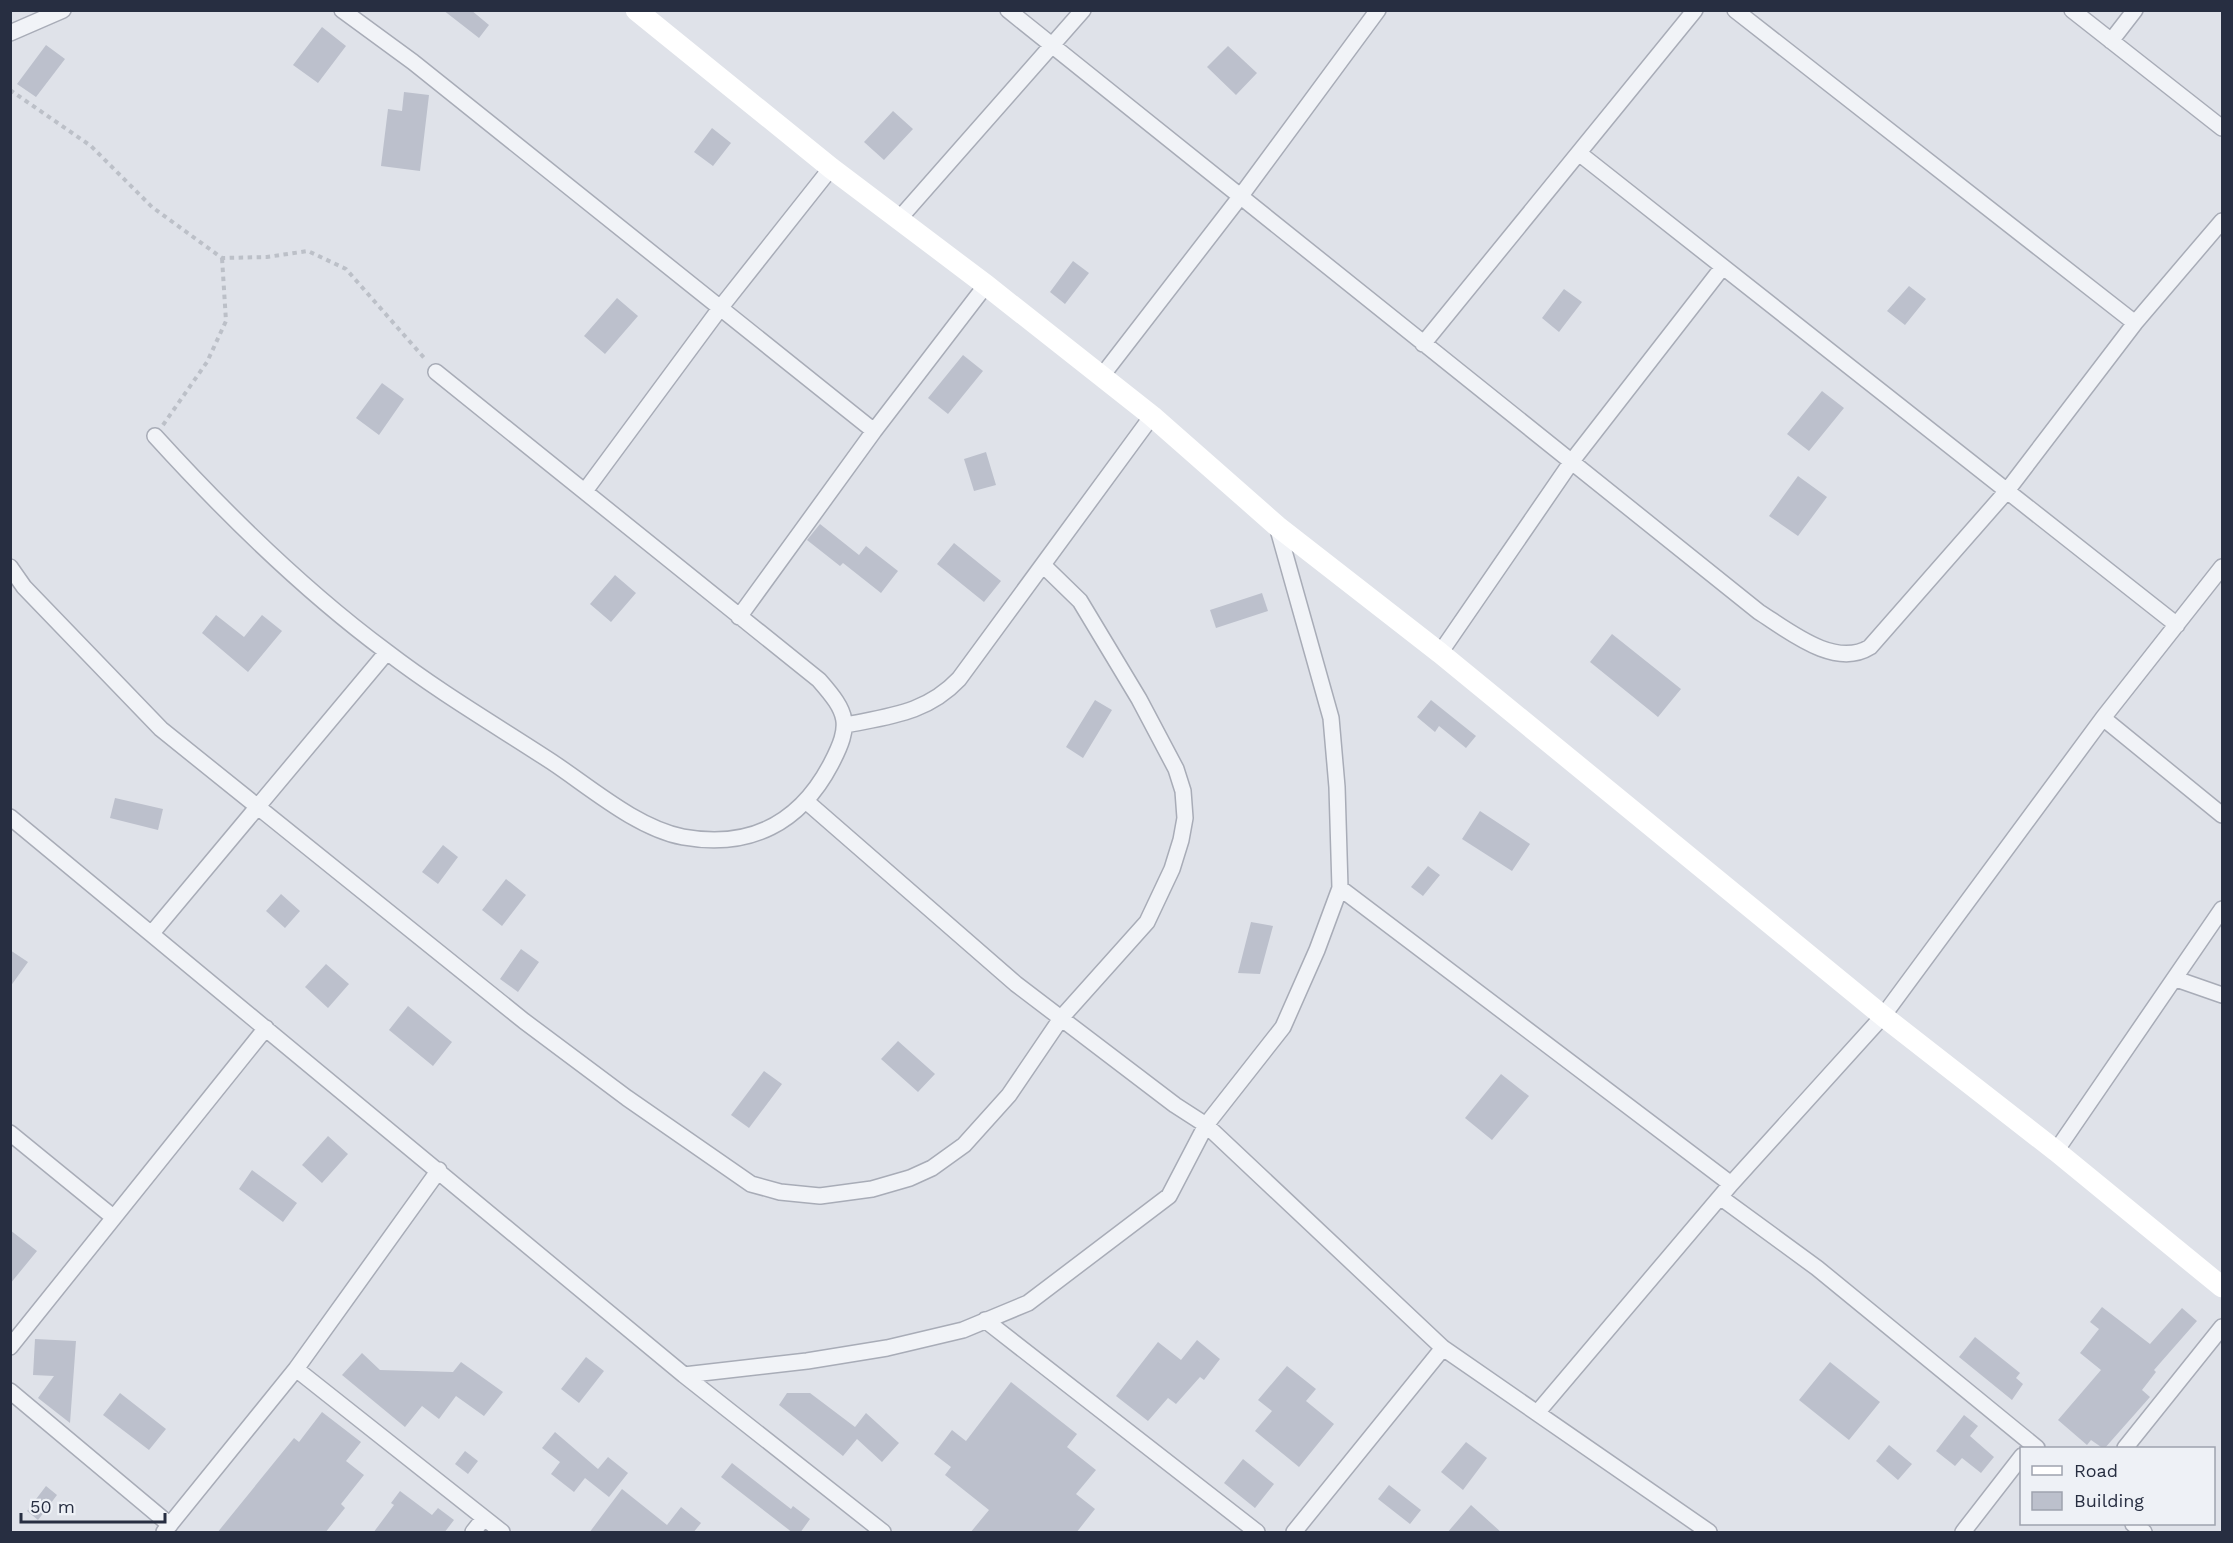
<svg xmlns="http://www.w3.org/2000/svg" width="2233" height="1543" viewBox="0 0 2233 1543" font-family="'Work Sans',sans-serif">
  <rect width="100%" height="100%" fill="#dfe2e9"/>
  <path fill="#bcc0cc" d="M443,10H471L489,25L479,38Z
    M322,27L346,46L318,83L293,65Z
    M46,45L65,59L36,97L17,84Z
    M1228,46L1257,73L1236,95L1207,67Z
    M404,92L429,95L420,171L381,166L388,109L402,111Z
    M893,111L913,129L884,160L864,142Z
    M712,128L731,143L713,166L694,152Z
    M1073,261L1089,273L1065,304L1050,292Z
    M1909,286L1926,299L1905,325L1887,311Z
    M1564,289L1582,302L1559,332L1542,318Z
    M617,298L638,316L605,354L584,336Z
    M963,355L983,371L948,414L928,398Z
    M382,383L404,399L379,435L356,418Z
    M1822,391L1844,408L1809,451L1787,434Z
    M986,452L996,485L974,491L964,459Z
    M1798,476L1827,497L1798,536L1769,516Z
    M820,524L859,555L866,546L898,571L881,593L843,563L840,566L807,540Z
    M954,543L1001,581L984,602L937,564Z
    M615,575L636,593L611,622L590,604Z
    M1262,593L1268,611L1216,628L1210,610Z
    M216,615L244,637L262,615L282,631L248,672L202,633Z
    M1612,634L1681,689L1658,717L1590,662Z
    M1095,700L1112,710L1083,758L1066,747Z
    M1431,700L1476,736L1466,748L1439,726L1435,732L1417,717Z
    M115,798L163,809L158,830L110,818Z
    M1480,811L1530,844L1512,871L1462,839Z
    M443,845L458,857L438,884L422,872Z
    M1428,866L1440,875L1423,896L1411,887Z
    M506,879L526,895L502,926L482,910Z
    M281,894L300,911L285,928L266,911Z
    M1251,922L1273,926L1260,974L1238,973Z
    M521,949L539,962L518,992L500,979Z
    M10,950L28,962L10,987Z
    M326,964L349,984L328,1008L305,987Z
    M408,1006L452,1042L433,1066L389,1030Z
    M898,1041L935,1074L918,1092L881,1059Z
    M764,1071L782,1084L749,1128L731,1115Z
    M1501,1074L1529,1096L1492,1140L1465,1118Z
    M328,1136L348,1154L322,1183L302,1165Z
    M252,1170L297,1203L283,1222L239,1189Z
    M10,1230L37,1251L10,1284Z
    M2102,1307L2150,1344L2182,1308L2197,1321L2154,1370L2156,1372L2142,1390L2150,1397L2104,1449L2091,1440L2087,1445L2058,1420L2101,1370L2080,1353L2099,1329L2090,1322Z
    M1975,1337L2020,1373L2016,1378L2023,1384L2012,1400L1959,1357Z
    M35,1339L76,1341L70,1423L38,1398L54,1376L33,1375Z
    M1197,1340L1220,1359L1204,1380L1200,1377L1176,1404L1168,1398L1148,1421L1116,1396L1158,1342L1181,1360Z
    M362,1353L380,1370L453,1372L461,1362L503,1392L484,1416L456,1396L439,1419L422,1406L405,1427L342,1375Z
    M586,1357L604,1371L579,1403L561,1389Z
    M1830,1362L1880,1402L1849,1440L1799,1400Z
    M1287,1366L1316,1389L1306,1401L1334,1424L1299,1467L1255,1431L1272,1411L1258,1400Z
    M1011,1382L1077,1434L1067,1447L1096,1470L1076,1494L1095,1509L1076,1533H970L989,1510L945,1475L951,1467L934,1454L952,1430L966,1441Z
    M120,1393L166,1429L149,1450L103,1415Z
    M787,1393H810L855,1427L866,1413L899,1443L882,1462L857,1439L843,1456L779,1405Z
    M322,1412L361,1442L346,1461L364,1475L341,1504L345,1508L325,1533H217L294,1438L299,1442Z
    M1964,1415L1978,1426L1970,1436L1994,1457L1981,1473L1962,1458L1955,1466L1936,1451Z
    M555,1432L598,1469L608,1457L628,1473L609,1497L585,1478L574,1492L551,1474L560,1462L542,1448Z
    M1466,1442L1487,1458L1463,1490L1441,1472Z
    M1889,1445L1912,1464L1898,1480L1876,1461Z
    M465,1451L478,1461L468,1474L455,1464Z
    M1243,1459L1274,1484L1255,1508L1224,1483Z
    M732,1463L791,1509L793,1506L810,1519L800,1533H793L721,1477Z
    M1389,1485L1421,1510L1410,1524L1378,1499Z
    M46,1486L57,1495L38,1520L27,1511Z
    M622,1489L667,1525L681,1507L701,1523L693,1533H589Z
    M400,1491L432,1515L438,1508L454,1520L444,1533H373L394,1505L391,1503Z
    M1471,1505L1502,1533H1447Z"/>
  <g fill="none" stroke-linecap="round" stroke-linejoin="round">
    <g stroke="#a8acb7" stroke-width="18">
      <path id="street" d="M342,10L413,62L874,431
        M1008,10L1759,612C1789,631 1835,669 1870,647L2006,492L2135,323L2222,221
        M1735,10L2135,323
        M2072,10L2222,128
        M10,33L63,10
        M2111,41L2135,10
        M1580,154L2177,625
        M899,219L1083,10
        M1423,344L1695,10
        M1101,377L1240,197L1378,10
        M155,436C226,514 302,589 387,652C439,692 497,726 552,762C591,788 637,828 683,837C750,849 800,823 831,764C852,724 848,713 819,680L436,372
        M585,491L721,307L831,168
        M10,567L24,587L161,729L524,1021L627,1098L751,1184L780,1192L820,1196L872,1189L910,1178L932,1168L964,1145L1009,1095L1062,1017L1147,922L1172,869L1181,840L1185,818L1183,791L1176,769L1139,699L1080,601L1043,565
        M739,617L874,431L986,285
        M1440,653L1572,461L1722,268
        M2103,718L2222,815
        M846,725C890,716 927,713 959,679L1152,416
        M807,802L1016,984L1175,1105L1206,1125L1443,1348L1709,1532
        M10,817L684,1375L807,1361L887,1348L963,1330L1028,1303L1169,1196L1206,1125L1283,1027L1317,950L1340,888L1337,787L1331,718L1277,526
        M1340,888L1731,1184
        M152,933L387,652
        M2176,979L2222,995
        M10,1133L113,1217
        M2056,1151L2222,909
        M1720,1197L1817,1268L2037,1448
        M985,1320L1257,1532
        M10,1347L266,1028
        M296,1369L502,1532
        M684,1375L883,1532
        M10,1391L170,1525
        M1537,1413L1731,1184L1883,1016L2103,718L2222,567
        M2125,1448L2222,1327
        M2133,1524L2144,1532
        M164,1532L296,1369L439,1170
        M473,1532L484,1518
        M1294,1532L1443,1348
        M1963,1532L2022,1456"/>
    </g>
    <path stroke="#bcc0c8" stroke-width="4" stroke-dasharray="4.5 4.5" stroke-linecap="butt" d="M10,90L91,146L152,207L222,258L267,257L308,251L346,269L426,360
      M163,425L207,362L226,321L222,258"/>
    <use href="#street" stroke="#f1f3f7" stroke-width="15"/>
    <path stroke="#fff" stroke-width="21" d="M636,10L831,168L986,285L1152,416L1277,526L1440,653L1883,1016L2056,1151L2222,1287"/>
  </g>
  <rect width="2233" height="1543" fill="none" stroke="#272e41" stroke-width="24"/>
  <rect x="2020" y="1447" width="195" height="78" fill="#eef1f6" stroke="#9ea3ae" stroke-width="1.5"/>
  <rect x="2032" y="1466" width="30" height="9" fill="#ffffff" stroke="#9ea3ae" stroke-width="1.5"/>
  <text x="2074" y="1477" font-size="18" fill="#272e41">Road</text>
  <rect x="2032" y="1492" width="30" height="18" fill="#bcc0cc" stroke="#9ea3ae" stroke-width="1.5"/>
  <text x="2074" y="1507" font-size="18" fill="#272e41">Building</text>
  <path d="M21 1513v9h144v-9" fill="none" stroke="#272e41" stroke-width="3"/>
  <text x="30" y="1513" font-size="18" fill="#272e41" stroke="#eef1f6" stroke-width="4.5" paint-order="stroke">50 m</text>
</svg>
